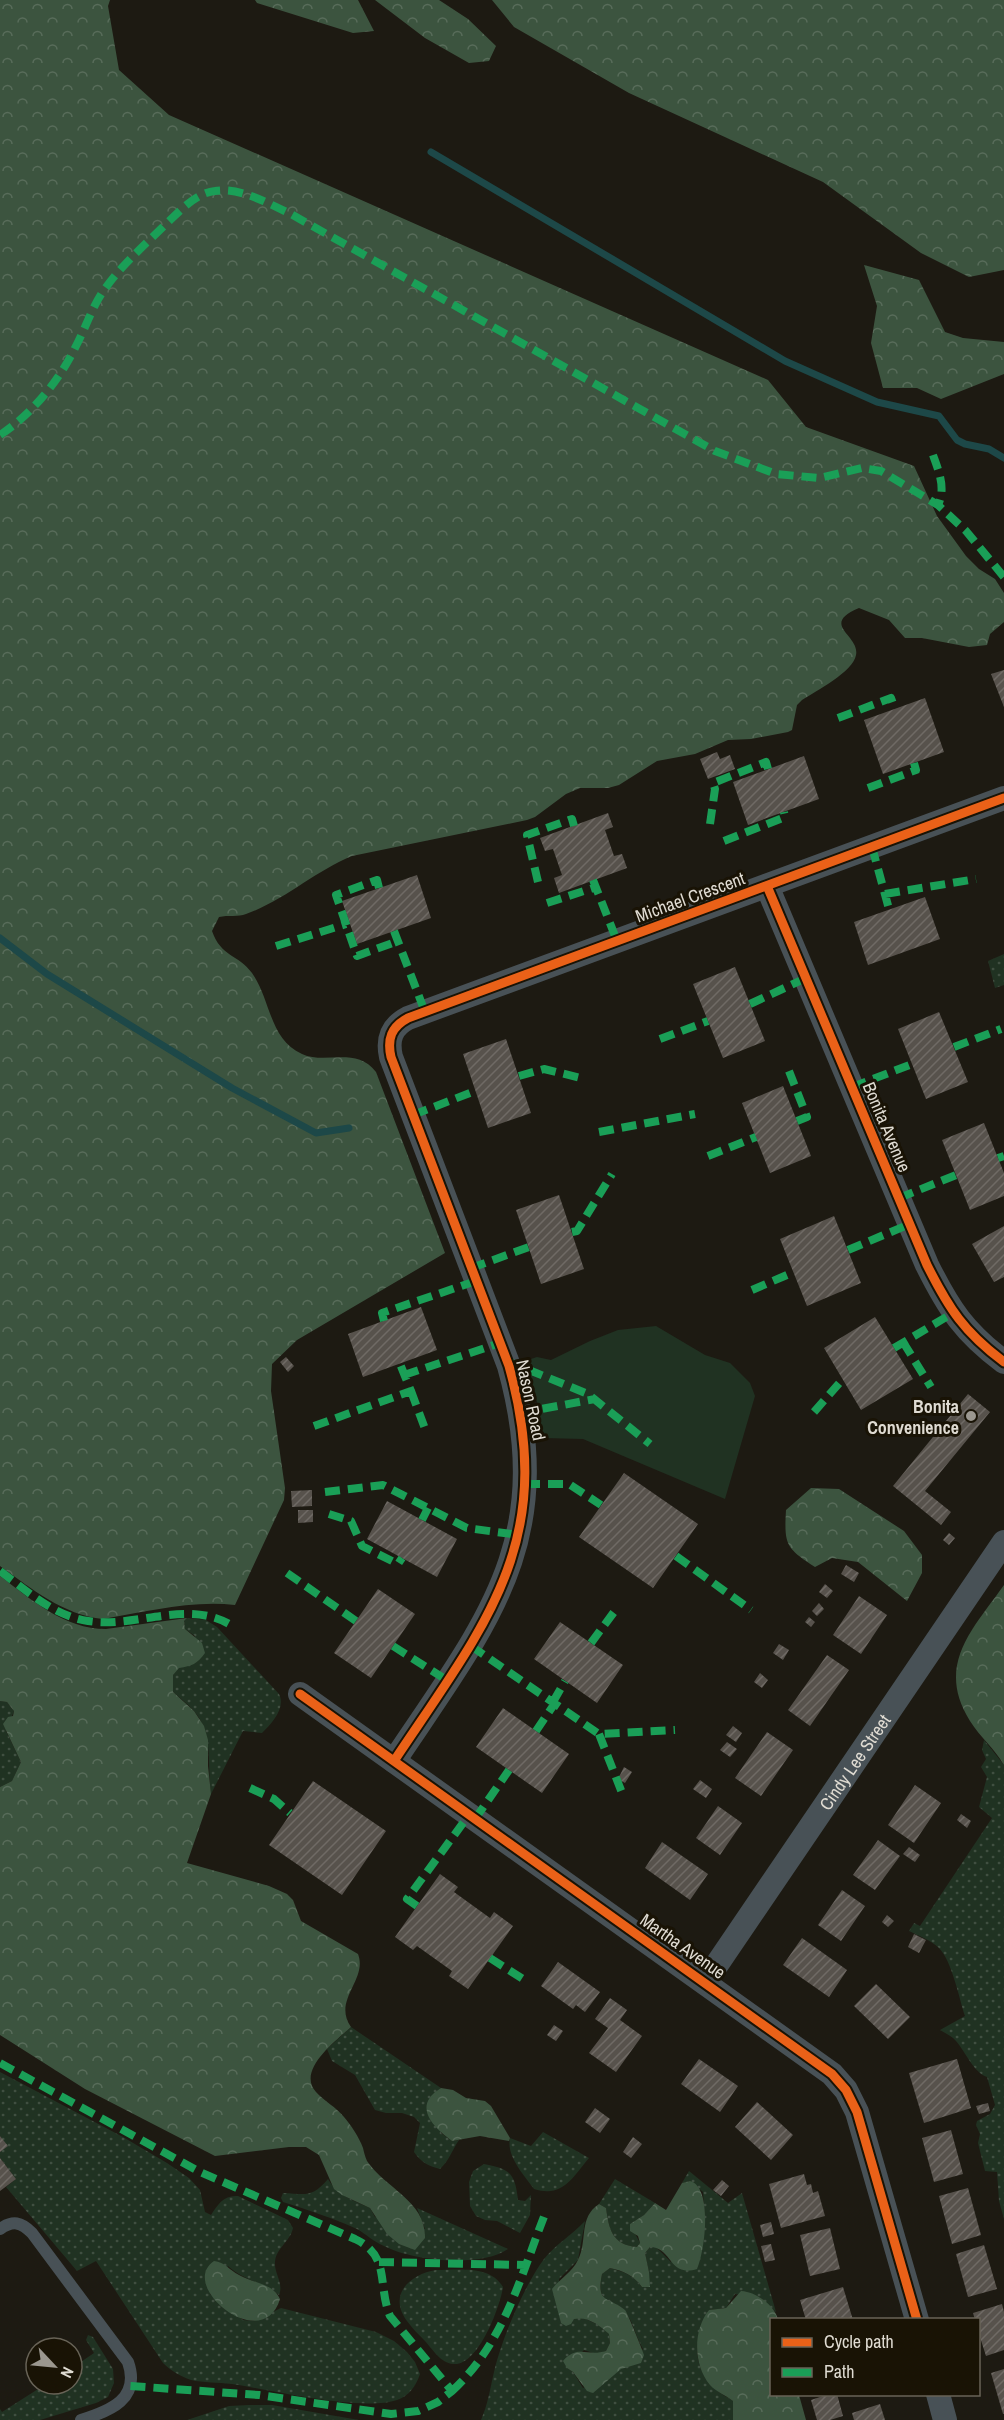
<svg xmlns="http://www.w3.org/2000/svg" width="1004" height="2420" viewBox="0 0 1004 2420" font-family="'Archivo Narrow',sans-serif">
  <defs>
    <pattern id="grass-dots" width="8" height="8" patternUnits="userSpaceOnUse" patternTransform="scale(1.5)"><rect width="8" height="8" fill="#203222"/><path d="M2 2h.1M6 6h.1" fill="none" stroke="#404f41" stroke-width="1.8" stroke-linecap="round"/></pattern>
    <pattern id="forest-crowns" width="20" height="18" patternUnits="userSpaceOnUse" patternTransform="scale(1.5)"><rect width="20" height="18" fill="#3c543f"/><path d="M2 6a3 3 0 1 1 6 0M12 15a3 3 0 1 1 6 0" fill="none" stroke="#586c5a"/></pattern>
    <pattern id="building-hatch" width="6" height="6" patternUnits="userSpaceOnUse" patternTransform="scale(1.5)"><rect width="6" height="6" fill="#57524c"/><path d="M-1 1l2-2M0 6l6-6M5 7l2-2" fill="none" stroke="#6f6a65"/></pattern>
  </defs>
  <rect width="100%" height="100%" fill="#1d1a12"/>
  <path fill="url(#grass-dots)" d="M1004,954V985L995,988L988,961Z
    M187,1618L206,1620L217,1627L279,1694C286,1708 272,1723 262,1733L243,1731L211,1794C207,1766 214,1734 194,1711C188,1704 180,1698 173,1692V1675L195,1636L185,1629L184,1621Z
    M0,1701L7,1702L14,1711L6,1731L21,1762L12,1781L0,1787Z
    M984,1740L1004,1765V2219L999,2201L997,2172L985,2171L978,2143L980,2134L976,2125L977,2121L990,2114L995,2105L987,2077C974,2073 965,2051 956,2041C952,2036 945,2033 940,2030L965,2016C959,1998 952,1961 939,1948C931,1940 919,1936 909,1931L914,1923L920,1926L992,1818L979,1807L987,1777L981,1767L986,1759L982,1750Z
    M351,2027L441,2088L437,2091L441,2133L452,2141L459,2140C452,2150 449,2161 440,2169C428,2166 421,2162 414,2152L420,2123L414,2117L402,2113H386L375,2110L355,2075L332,2061L327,2049Z
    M0,2072L123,2137L167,2163L189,2178L200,2190L205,2212L211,2215C218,2204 224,2195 238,2196L288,2220L293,2228C290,2242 276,2248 275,2262C274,2274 284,2283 279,2295C262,2282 243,2280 228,2266L210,2294L243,2320L254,2321L281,2308L376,2332L394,2341L407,2352L415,2362L420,2374C416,2386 409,2396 397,2400C362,2412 272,2390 232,2384C218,2382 204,2383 191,2380C180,2376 171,2371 163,2363L96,2261L77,2271L6,2187L16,2179L0,2158V2152L7,2146L0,2136Z
    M543,2132L589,2158C572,2178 563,2198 534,2189C524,2175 506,2156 510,2138L531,2146Z
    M484,2164C511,2169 515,2174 518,2200L525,2201L531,2195L530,2215L520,2233L497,2221L485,2220L476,2216L470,2206L469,2182L473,2171Z
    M689,2171L728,2203L742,2193L776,2312L759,2297L735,2294L726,2308L709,2310C695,2343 689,2362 717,2390C721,2395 728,2397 733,2401V2420H481C488,2404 490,2389 494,2372C502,2338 524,2286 544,2259C556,2244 572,2235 585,2221L578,2260L559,2279V2312L561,2323L581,2317L599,2325L609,2334L610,2343L606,2351L596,2354L584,2350L567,2368L573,2372L583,2388L612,2376L643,2349C636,2337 634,2325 627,2314C616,2296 595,2310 602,2274L610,2268C624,2272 633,2275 642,2287L649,2272L645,2253L650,2247H656L671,2262L705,2218L703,2192L690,2181L682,2183Z
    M328,2179C338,2196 353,2200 370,2208L375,2217L425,2229L417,2208L508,2249C481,2268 413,2261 384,2246C374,2242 366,2234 357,2229C333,2218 308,2210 283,2202L281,2198L283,2193C306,2194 312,2198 328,2179Z
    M615,2179L655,2203L644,2215L630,2224L640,2243L637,2247C612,2245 609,2229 606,2208L599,2204Z
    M436,2270C459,2270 490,2265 503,2287C500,2307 478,2367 453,2364C441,2363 433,2350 425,2341C419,2335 412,2328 407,2321C387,2294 411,2274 436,2270Z
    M88,2335L93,2337L113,2369L114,2383L108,2397L96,2403L40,2420H0V2409L2,2412L46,2384H72V2368L94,2353L86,2340Z
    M249,2405H272L359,2420H187L229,2406Z"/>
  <path fill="url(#forest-crowns)" d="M0,0H110L108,6L119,70L169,115L768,380L806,427L914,466L937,516L966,556L979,569L995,579L1004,593V622L990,634L987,645L969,647L922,638H905L889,620L859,608C819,625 860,635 856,655C853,672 816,691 802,700L797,705L792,730L788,732L751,739L728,740L695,754L657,761L619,785L608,788H580L566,794L535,817L527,820L352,856C315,871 285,900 246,914C238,917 228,915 219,917L212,931C221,957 238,954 252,973C271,1000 269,1039 302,1054C325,1065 356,1046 376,1072L445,1253L297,1340L272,1364L271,1391L285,1488L284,1500L235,1605C191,1600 146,1612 103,1619C63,1615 31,1588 0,1566Z
    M255,0H358L374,31L353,33L257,3Z
    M375,0H439L468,19L496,46L489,61L469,63L425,38Z
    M492,0H1004V270L969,277L921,253L823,182L629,93L514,27Z
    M864,265L919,280L945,332L963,338L1004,342V374L941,399L917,388H883L871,343L877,306Z
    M811,1488L839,1489L904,1531L922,1555V1573L907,1601L858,1562L832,1558L815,1567C786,1548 784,1545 786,1510Z
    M0,1576C32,1600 64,1629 106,1629L187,1618L184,1621L185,1629L202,1643L205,1653C197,1664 192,1666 179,1668L173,1675V1692L194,1711L204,1726L208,1740V1766L211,1794L187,1863L269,1886L287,1894L293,1900L301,1921L358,1954C368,1980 332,2000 351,2027C337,2040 296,2070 316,2092C324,2101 336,2107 344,2117C351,2125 359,2137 363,2148C364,2152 365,2157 367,2161C386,2189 426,2201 425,2238L415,2250L399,2244L387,2234L370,2208L342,2195L334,2189L319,2155L306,2147H289L215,2156L85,2089L0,2035V1787L12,1781L21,1762L3,1724L8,1717L13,1716L14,1711L7,1702L0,1701Z
    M1004,1585V1765C995,1749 980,1737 970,1721C935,1665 973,1629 1004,1585Z
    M441,2088L453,2090L466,2098L485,2101L491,2106L510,2138L509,2141L480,2136L452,2141C434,2128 411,2106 441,2088Z
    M690,2181C713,2187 705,2251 697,2269C669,2278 672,2247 650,2247L645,2253L649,2272L650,2287H642C633,2275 624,2271 610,2268L602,2274C596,2304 608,2296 625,2310C627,2312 643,2351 644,2355L641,2363L621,2369L593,2393L587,2391L573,2372L567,2368L563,2361C578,2344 587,2357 606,2351L610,2343L609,2334C599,2325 588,2316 574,2319L571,2324L566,2326L561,2323L552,2289C560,2279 572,2272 578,2260C588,2240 578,2218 599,2204L606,2208C609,2229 612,2245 637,2247L640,2243L638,2236L630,2231V2224L644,2215L655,2203L666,2210L682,2183Z
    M214,2261C225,2262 229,2270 239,2275C252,2283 273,2283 280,2299C263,2356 177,2286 214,2261Z
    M741,2291C756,2292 773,2304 778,2319L772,2320V2394L799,2395L806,2420H733V2401C726,2395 716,2392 710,2385C693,2365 693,2330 709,2310L726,2308Z"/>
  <path fill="#203222" d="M656,1326L705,1355L730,1363L750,1383L755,1396L725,1499L583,1439L543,1438L537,1402L525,1361L537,1357L551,1360L590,1341L618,1330Z"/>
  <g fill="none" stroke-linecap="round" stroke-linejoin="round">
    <path stroke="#1d4848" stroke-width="7" d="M431,152L785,361L877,402L939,416L957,440L965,444L989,449L1004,458
      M0,938L47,974L232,1088L316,1133L349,1128"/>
  </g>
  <path fill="url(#building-hatch)" d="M1004,670V707L991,674Z
    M925,698L944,752L883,774L864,720Z
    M717,752L720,759L730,755L735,769L708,779L700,759Z
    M804,756L819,799L748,825L733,782Z
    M608,813L613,827L605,830L614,856L622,854L627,868L559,893L554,878L562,875L553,849L545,851L540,838Z
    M417,875L431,918L357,944L342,901Z
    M925,897L940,939L868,965L854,922Z
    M735,967L765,1041L723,1058L693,984Z
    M939,1012L968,1082L926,1099L898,1029Z
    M506,1039L531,1113L488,1128L463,1054Z
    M783,1086L811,1156L770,1173L742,1103Z
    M984,1123L1004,1173V1196L970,1210L942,1140Z
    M559,1195L584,1269L541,1284L516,1210Z
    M834,1216L861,1283L807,1306L780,1239Z
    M1004,1226V1277L994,1282L972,1244Z
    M421,1307L437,1350L363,1377L348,1334Z
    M875,1317L913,1379L861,1410L824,1348Z
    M286,1357L294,1366L288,1372L280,1362Z
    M968,1394L990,1412L925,1491L951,1512L941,1525L893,1486Z
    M624,1473L698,1524L653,1588L579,1537Z
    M312,1490V1506L292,1507L291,1491Z
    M387,1501L457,1539L437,1577L367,1539Z
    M298,1510H313V1522L298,1523Z
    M949,1533L955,1538L949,1545L943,1540Z
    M846,1565L859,1573L854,1582L841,1574Z
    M825,1584L833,1591L827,1598L819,1592Z
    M378,1589L415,1614L371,1678L334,1653Z
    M859,1596L887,1615L861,1654L833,1635Z
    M819,1603L824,1609L817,1616L812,1611Z
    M809,1617L815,1622L811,1627L805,1622Z
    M560,1622L623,1665L597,1703L534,1659Z
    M779,1644L789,1650L783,1660L773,1653Z
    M827,1655L849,1670L810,1726L788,1710Z
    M760,1673L768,1680L762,1688L754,1682Z
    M503,1708L569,1754L542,1793L476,1747Z
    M733,1726L742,1733L736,1742L726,1735Z
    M767,1732L793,1750L761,1796L735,1778Z
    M727,1742L737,1749L730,1757L720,1750Z
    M624,1767L632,1772L625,1783L618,1779Z
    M700,1780L712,1789L706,1798L693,1789Z
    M313,1781L386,1831L342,1895L269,1845Z
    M915,1785L941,1803L914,1843L888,1825Z
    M718,1806L742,1823L720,1855L696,1838Z
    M961,1814L971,1821L967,1828L957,1820Z
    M878,1840L900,1856L875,1890L853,1875Z
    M662,1842L708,1874L690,1900L645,1868Z
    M909,1847L920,1855L915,1862L903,1854Z
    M440,1874L458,1887L454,1892L490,1918L494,1912L513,1926L468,1989L449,1976L452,1971L417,1946L413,1950L395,1937Z
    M842,1890L865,1906L841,1941L818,1925Z
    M887,1915L894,1921L888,1927L882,1922Z
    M914,1934L926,1940L919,1953L908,1947Z
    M802,1938L847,1970L829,1997L783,1965Z
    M558,1962L600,1992L585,2012L576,2005L573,2009L541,1986Z
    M876,1984L910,2017L888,2039L854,2006Z
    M610,1998L627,2010L620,2020L642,2036L616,2072L589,2053L608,2028L595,2019Z
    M554,2025L563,2031L556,2041L547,2035Z
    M699,2059L738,2086L720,2112L681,2084Z
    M957,2059L971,2108L924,2123L909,2073Z
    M757,2102L793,2135L771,2160L735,2127Z
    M988,2103L990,2111L979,2114L976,2106Z
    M595,2108L610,2119L600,2133L585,2122Z
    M951,2130L963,2174L934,2182L922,2138Z
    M0,2136L8,2146L0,2152Z
    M633,2137L642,2144L631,2158L623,2152Z
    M0,2158L16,2179L0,2191Z
    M804,2174L807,2185L811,2184L813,2193L818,2191L825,2216L781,2228L769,2184Z
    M722,2180L729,2186L721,2196L713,2190Z
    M968,2188L981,2235L952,2244L939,2196Z
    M771,2222L774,2234L763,2237L760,2225Z
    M830,2228L840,2269L810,2276L800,2235Z
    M771,2244L775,2260L765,2262L761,2246Z
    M984,2245L997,2289L968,2297L956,2254Z
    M843,2287L853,2320H806L800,2300Z
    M1002,2304L1004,2312V2350L986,2356L978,2331V2320H975L973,2313Z
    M1004,2369V2414H1003L991,2373Z
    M829,2394H837L843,2416L830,2420H817L811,2400Z
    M880,2404L885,2420H854L852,2413Z"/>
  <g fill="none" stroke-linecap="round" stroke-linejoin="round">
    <path stroke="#485156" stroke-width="12" d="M0,2229C13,2220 21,2222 32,2233L128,2362C141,2399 110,2411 81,2420"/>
    <g stroke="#485156" stroke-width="24">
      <path d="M767,886L927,1265C949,1309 964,1332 1004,1362"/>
      <path d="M300,1694L832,2074L846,2090L857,2112L917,2320"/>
      <path d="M394,1761C486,1623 558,1542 509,1366L391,1057C387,1039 391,1027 408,1018L1004,798"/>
      <path id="s1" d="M705,1982L1004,1542"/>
      <path d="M938,2394L945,2420"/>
    </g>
    <path stroke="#1a9f57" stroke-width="8" stroke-dasharray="15 8" stroke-linecap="butt" d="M0,435C32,414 59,381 76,346C85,329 91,310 102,293C120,266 144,246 167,223C181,210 196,193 215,191C240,187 267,203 289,213L715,451L776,474L819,478L862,468L881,471L938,505L966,531L1004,577
      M933,455C939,472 946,488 938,505
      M838,718L891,698L895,709
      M868,788L916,770L914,763
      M710,824L715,789L713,783L766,762L768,769
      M724,841L785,817L784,812
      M872,847L889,909
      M593,880L617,941
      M538,882L527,835L572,819L574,826
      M379,888L377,880L336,895L357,956L398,941
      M885,894L976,879
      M547,903L596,887
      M394,931L425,1012
      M276,946L346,924
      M750,1004L806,978
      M660,1039L708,1021
      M954,1047L1001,1029
      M789,1071L807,1117L797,1121
      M519,1076L544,1069L581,1078
      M852,1087L912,1064
      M413,1115L475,1091
      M599,1132L695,1114
      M708,1156L756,1137
      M998,1158L1004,1156
      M899,1198L956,1175
      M572,1232L577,1231L612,1174
      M848,1250L910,1224
      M471,1268L529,1247
      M752,1290L794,1272
      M384,1321L382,1313L476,1281
      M903,1342L931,1387
      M894,1348L953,1313
      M507,1361L588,1394L650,1444
      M404,1375L500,1343
      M411,1391L427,1434
      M814,1412L843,1379
      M520,1413L595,1399
      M314,1426L411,1391L400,1364
      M525,1484H569L601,1505
      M325,1492L383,1485L467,1528L519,1535
      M329,1514L351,1521L362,1546L398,1564L402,1558
      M422,1520L428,1508
      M676,1556L751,1610
      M0,1571C27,1591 54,1616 88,1621C137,1629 189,1597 234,1627
      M287,1573L356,1621
      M591,1643L617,1608
      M393,1646L448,1681
      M471,1646L599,1734L675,1730
      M553,1702L565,1681
      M536,1731L555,1703
      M599,1734L624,1798
      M250,1788L274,1799L290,1813
      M475,1819L509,1770
      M417,1906L407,1899L469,1815
      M490,1958L526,1981
      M0,2063L200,2172L355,2239C391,2256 377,2284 390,2316L452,2391L438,2402L418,2411L391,2414L259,2395L130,2386
      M379,2262L525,2265
      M452,2391C504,2343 520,2278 545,2214"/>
    <g stroke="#191305" stroke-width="13">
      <path id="cycleway" d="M767,886L927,1265C949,1309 964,1332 1004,1362
        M300,1694L832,2074L846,2090L857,2112L917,2320
        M394,1761C486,1623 558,1542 509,1366L391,1057C387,1039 391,1027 408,1018L1004,798"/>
    </g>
    <use href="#cycleway" stroke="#ea6118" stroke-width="9"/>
  </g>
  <circle fill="#9b978f" stroke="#191305" stroke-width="2" cx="971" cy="1416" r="6"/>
  <g text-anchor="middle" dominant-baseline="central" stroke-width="6" stroke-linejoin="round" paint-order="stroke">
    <g font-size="18" fill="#dfdbd2" stroke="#191305">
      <text transform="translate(690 897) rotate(-20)">Michael Crescent</text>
      <text transform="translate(887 1127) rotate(67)">Bonita Avenue</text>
      <text transform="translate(531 1400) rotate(78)">Nason Road</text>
      <text stroke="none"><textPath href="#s1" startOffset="266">Cindy Lee Street</textPath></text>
      <text transform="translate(683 1946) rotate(35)">Martha Avenue</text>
    </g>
    <g font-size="18" font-weight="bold" fill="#dfdbd2" stroke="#191305" text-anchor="end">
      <text x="959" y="1406">Bonita<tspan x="959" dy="21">Convenience</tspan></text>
    </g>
  </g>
  <rect x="770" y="2318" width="210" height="78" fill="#191305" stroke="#686357" stroke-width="1.5"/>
  <rect x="782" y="2338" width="30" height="9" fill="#ea6118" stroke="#686357" stroke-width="1.5"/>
  <text x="824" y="2348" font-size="18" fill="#dfdbd2">Cycle path</text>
  <rect x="782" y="2368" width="30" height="9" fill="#1a9f57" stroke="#686357" stroke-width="1.5"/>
  <text x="824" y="2378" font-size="18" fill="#dfdbd2">Path</text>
  <g transform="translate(54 2366) rotate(116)"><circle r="28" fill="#191305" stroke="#686357" stroke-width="1.5"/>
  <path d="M0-4.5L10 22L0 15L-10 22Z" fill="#9b978f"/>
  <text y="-9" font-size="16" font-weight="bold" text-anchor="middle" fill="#dfdbd2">N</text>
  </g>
</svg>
